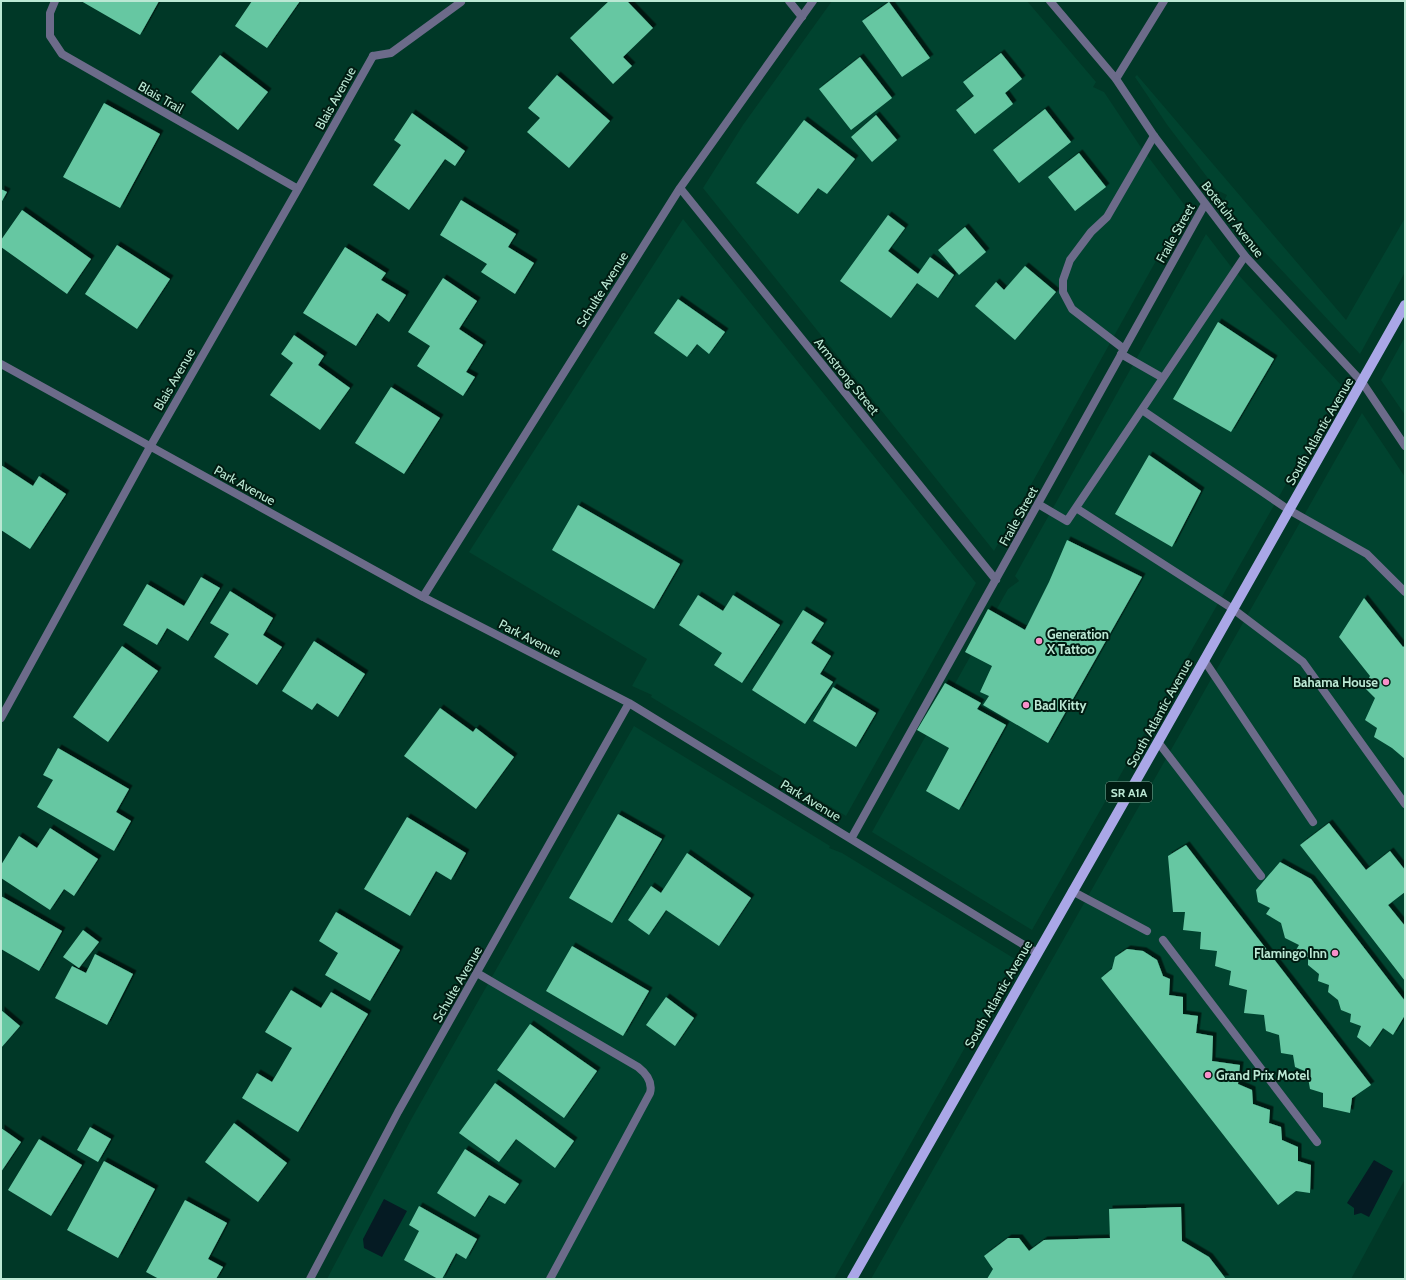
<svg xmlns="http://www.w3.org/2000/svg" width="1406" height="1280" viewBox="0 0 1406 1280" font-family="Cabin,sans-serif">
  <defs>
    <filter id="shadow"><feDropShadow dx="3.5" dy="-3.5" stdDeviation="0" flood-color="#0009"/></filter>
  </defs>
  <rect width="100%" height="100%" fill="#003827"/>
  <path fill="#00432f" d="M832,1H1027L1096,82L1093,87L1104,92L1140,146L1186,207L994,551L703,188L743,125Z
    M1137,75L1346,320L1405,218V272L1360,354L1258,245L1224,201L1227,195L1217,190L1168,126L1135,77Z
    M683,219L976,583L846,816L651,697L652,695L632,686L647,659L469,552Z
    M1206,234L1232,268L1342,386L1032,930L872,832L1008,589L1019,581L1015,576Z
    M1405,337V415L1381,380Z
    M1362,413L1405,477V1179L1351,1279H871Z
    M634,726L830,846L829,848L842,853L1015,959L834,1279H327L412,1118Z"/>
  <path fill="#051b23" d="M1374,1160L1393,1171L1369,1217L1361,1213L1354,1215V1208L1347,1203Z
    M384,1199L407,1211L382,1257L364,1248L363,1239Z"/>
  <path fill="#66c7a2" filter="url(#shadow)" d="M81,1H159L140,35Z
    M252,1H300L267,48L235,26Z
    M609,1H627L653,28L623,57L632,66L613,84L570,38Z
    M889,2L930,58L902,77L862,21Z
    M1001,53L1022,79L1005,93L1013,104L975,134L956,110L974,96L963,82Z
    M220,55L268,92L238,130L191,92Z
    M860,57L892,98L851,130L819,89Z
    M557,75L610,121L569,168L527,132L540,118L528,108Z
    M104,103L160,134L120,208L63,177Z
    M1045,109L1071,142L1019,183L993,150Z
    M412,113L465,151L455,166L445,159L409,210L373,185L401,145L394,140Z
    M876,115L897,140L872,162L851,137Z
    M804,120L855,159L827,194L818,188L798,214L756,183Z
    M1079,153L1106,187L1075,211L1048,177Z
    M1,189L7,192L1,203Z
    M461,200L516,234L508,247L534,263L515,294L481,272L487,264L440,235Z
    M22,210L91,259L67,294L1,247V240Z
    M888,215L905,228L888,251L918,274L930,257L954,275L938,298L917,283L891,318L840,281Z
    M965,227L986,252L959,275L938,250Z
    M117,245L170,279L137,329L85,294Z
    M345,247L386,273L381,280L406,295L389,322L377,313L356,346L303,313Z
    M1025,266L1056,292L1015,340L975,306L996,282L1004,290Z
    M443,278L477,301L459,329L483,345L466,372L475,377L463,396L417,366L430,346L408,332Z
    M678,299L725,332L709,354L697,344L687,357L654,333Z
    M1218,322L1274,359L1231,432L1173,399Z
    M294,335L324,356L318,365L350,388L320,430L270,395L293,363L281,354Z
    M391,387L440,418L404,474L355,443Z
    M1149,455L1201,491L1172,547L1115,514Z
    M1,465L33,486L39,476L66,494L30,549L1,530Z
    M578,505L680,564L654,609L552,550Z
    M1067,540L1142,577L1048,743L983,705L989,696L980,692L992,666L965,652L988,609L1025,630L1049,582Z
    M201,577L220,588L188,641L167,628L157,645L123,625L147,584L184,606Z
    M230,591L273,618L263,635L282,647L257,685L214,657L229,634L210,623Z
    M698,595L723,611L733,595L780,625L742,683L714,665L722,653L679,625Z
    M1364,598L1403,647L1405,646V759L1392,748L1374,737L1377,728L1365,720L1375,698L1364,687L1370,676L1339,637Z
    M803,610L824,623L811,643L831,656L820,674L833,682L805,724L752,690Z
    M314,641L365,674L338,717L317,703L312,710L282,691Z
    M122,646L158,671L108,742L73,717Z
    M945,683L981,703L977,709L1006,725L959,810L926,791L949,748L917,730Z
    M833,687L876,713L856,747L813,721Z
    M440,708L473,732L476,728L514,757L476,809L404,756Z
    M58,748L129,789L116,812L131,821L114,851L37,807L53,780L43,775Z
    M618,814L662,839L612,923L569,898Z
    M407,817L466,853L451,880L436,871L410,916L364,889Z
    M1329,823L1366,870L1390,851L1405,870V892L1388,905L1405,926V981L1300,845Z
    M50,828L98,859L74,896L64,889L50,910L1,878V865L19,836L37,848Z
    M1186,845L1371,1085L1352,1098L1350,1113L1323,1107V1093L1310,1089L1307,1072L1295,1067L1293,1055L1281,1053L1279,1035L1266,1031L1264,1015L1244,1013L1247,990L1229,985L1231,971L1215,966L1217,951L1200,949L1201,932L1183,930L1185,912H1173L1168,856Z
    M687,853L751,898L719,946L666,910L649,935L628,920L651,886L661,893Z
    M1280,862L1311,879L1405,1001V1015L1393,1035L1383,1028L1370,1047L1357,1037L1361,1026L1350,1022L1351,1014L1341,1010L1338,1000L1328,992L1329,985L1318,981L1319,974L1308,965V957L1296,950L1299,945L1285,938L1281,923L1266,914L1270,908L1258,902L1256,890Z
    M1,896L62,931L39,971L1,949Z
    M336,912L400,950L370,1001L325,975L338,953L319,941Z
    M83,930L99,942L79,968L63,957Z
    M572,946L649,991L623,1036L546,991Z
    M1127,949L1143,951L1157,960L1163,976L1170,979L1169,995L1183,997V1014L1198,1016L1196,1033L1213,1036L1212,1061L1240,1065L1238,1084L1252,1090L1253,1104L1270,1110L1269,1123L1281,1127L1282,1140L1298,1147V1161L1311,1165L1310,1193L1296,1191L1278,1205L1101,978L1112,969L1115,957Z
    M95,954L133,974L107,1025L55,998L72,966L86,973Z
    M291,990L321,1008L331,992L368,1014L298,1132L242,1098L257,1073L272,1082L292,1048L265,1032Z
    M666,997L694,1018L675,1046L646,1025Z
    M1,1010L20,1026L1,1048Z
    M530,1024L597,1071L564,1118L497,1070Z
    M495,1083L574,1141L555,1168L516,1139L499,1162L459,1133Z
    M234,1123L287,1163L258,1202L205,1162Z
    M90,1127L111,1139L98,1162L77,1150Z
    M1,1128L21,1142L1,1172Z
    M39,1139L82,1165L51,1216L8,1190Z
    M465,1149L519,1184L505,1204L489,1195L475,1217L437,1193Z
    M104,1161L155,1189L118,1258L67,1230Z
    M185,1200L227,1223L208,1259L223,1267L216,1279H159L146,1272Z
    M419,1206L477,1239L466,1259L456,1253L442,1279H438L404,1260L419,1231L409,1225Z
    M1181,1207L1182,1241L1209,1257L1226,1279H987L993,1269L984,1256L1008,1238H1019L1029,1251L1044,1240L1110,1238L1109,1209Z"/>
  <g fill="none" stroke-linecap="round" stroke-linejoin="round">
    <path stroke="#6c6b8a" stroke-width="8" d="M789,1L802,17
      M373,56L391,53L461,2
      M1124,349L1072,309L1063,292V280L1070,260L1091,232L1107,217L1154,136
      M1121,354L1163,378
      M1142,410L1289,510L1367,554L1405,592
      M1038,504L1067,521L1245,256
      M1076,508L1233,609L1303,662L1405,804
      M1204,660L1313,822
      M1158,742L1261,876
      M1072,891L1147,931
      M1163,940L1317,1142
      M477,973L638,1067C647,1074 653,1082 650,1093L550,1279"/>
    <path stroke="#6c6b8a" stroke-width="8" d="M55,1L50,13V36L62,54L298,189
      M1050,1L1116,79L1154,136L1245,256L1362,382L1405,446
      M1116,79L1164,1
      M680,188L996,580
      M1,364L423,597L629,703L1037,953
      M423,597L680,188L813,1
      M1,718L150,447L298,189L373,56
      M851,839L1205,204
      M310,1279L398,1112L629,703"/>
    <path stroke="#aaa7e7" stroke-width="10" d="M852,1279L1158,742L1405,305"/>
  </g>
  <g fill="#f990ca" stroke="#001c12" stroke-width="1.5">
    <circle cx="1039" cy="641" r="4"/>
    <circle cx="1386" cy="682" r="4"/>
    <circle cx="1026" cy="705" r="4"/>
    <circle cx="1335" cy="953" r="4"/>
    <circle cx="1208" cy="1075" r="4"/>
  </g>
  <g text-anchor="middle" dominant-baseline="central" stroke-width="4" stroke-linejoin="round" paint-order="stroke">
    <rect fill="#001c12" stroke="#83ab9a" stroke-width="1" x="1106" y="782" width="46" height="20" rx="3"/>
    <g font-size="12" font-weight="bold" fill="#bbe8d4">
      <text x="1129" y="792">SR A1A</text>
    </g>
    <g font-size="13" fill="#bbe8d4" stroke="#001c12">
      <text transform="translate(161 97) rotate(30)">Blais Trail</text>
      <text transform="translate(335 98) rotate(-61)">Blais Avenue</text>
      <text transform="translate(1233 219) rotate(52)">Botefuhr Avenue</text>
      <text transform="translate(1175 233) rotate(-61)">Fraile Street</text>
      <text transform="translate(602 289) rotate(-58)">Schulte Avenue</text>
      <text transform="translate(847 376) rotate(51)">Armstrong Street</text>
      <text transform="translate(174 379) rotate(-60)">Blais Avenue</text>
      <text transform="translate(1319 431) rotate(-60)">South Atlantic Avenue</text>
      <text transform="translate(245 485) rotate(29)">Park Avenue</text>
      <text transform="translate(1018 516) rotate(-61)">Fraile Street</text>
      <text transform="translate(530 638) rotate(27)">Park Avenue</text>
      <text transform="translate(1159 713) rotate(-61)">South Atlantic Avenue</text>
      <text transform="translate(811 800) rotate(31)">Park Avenue</text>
      <text transform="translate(457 984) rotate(-60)">Schulte Avenue</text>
      <text transform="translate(998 994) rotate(-60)">South Atlantic Avenue</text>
    </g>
    <g font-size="13" font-weight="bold" fill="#bbe8d4" stroke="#001c12" text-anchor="start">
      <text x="1047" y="634">Generation<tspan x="1047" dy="15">X Tattoo</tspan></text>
      <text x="1378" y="682" text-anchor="end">Bahama House</text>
      <text x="1034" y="705">Bad Kitty</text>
      <text x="1327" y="953" text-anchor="end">Flamingo Inn</text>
      <text x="1216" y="1075">Grand Prix Motel</text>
    </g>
  </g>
  <rect width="1406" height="1280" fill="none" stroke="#bbe8d4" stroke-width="4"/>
</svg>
